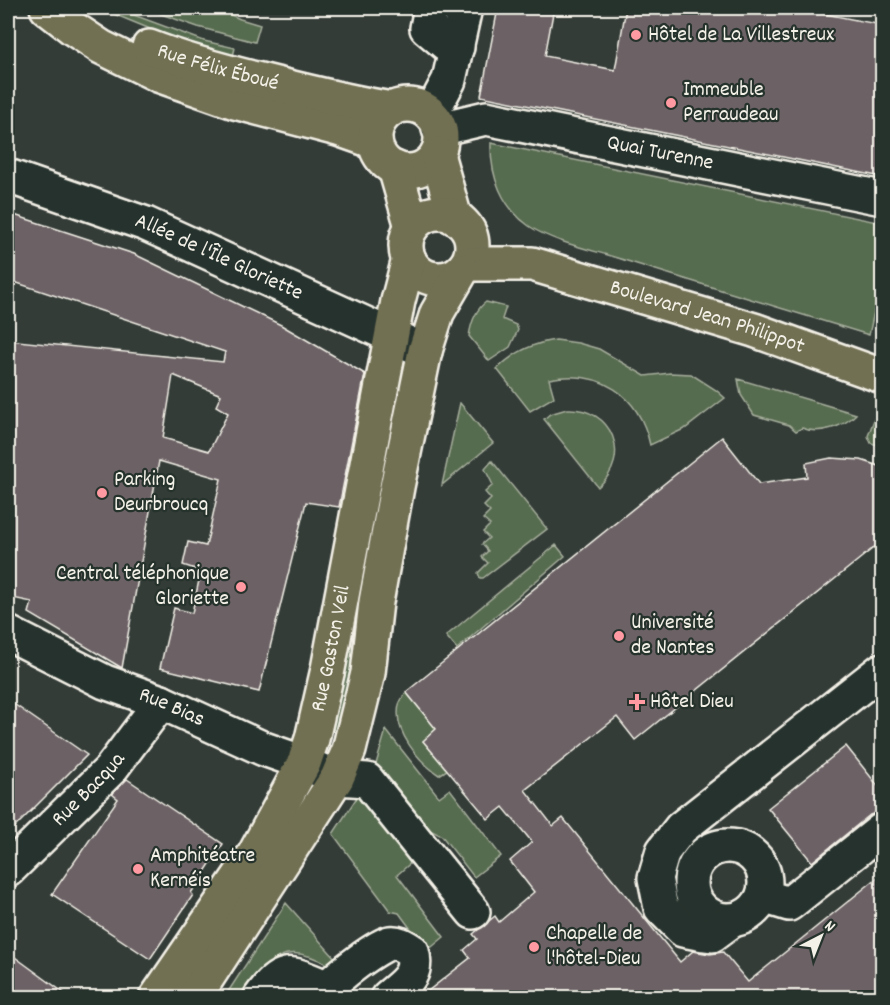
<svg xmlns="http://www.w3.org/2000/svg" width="890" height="1005" viewBox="0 0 890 1005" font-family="Dekko,sans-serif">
  <rect width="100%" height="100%" fill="#343c38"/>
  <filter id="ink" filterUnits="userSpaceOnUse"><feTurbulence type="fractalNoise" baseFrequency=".0167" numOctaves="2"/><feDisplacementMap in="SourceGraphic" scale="12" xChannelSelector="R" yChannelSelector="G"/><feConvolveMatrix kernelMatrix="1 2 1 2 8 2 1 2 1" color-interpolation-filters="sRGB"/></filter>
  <g filter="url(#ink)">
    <path fill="#576c50" stroke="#a6ae9c" stroke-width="1.5" d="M99,8H115L204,41L235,48L233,56L165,35Z
      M144,8H215L240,19L260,25L255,42L198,27Z
      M491,143L882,223V275L869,335C788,310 706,286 624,260C597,251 552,242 529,226C502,207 490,176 491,143Z
      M486,302L506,307L502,319L516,325L518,330L510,347L489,361L469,336C471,323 475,310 486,302Z
      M556,340L578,343L599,349L645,376L670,373L691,374L716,390L725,398L686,428L650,445C639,394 600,369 549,379L554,397L530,411L497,369C513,353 533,343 556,340Z
      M738,379L856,414C844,427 818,435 802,428L796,431L789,425L754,415L741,395Z
      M460,403L493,443L442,485Z
      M567,409C612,407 633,457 598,487L544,419L550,414Z
      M875,417L882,420V446L871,443L868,436Z
      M492,461L547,529L483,578H480L478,573L488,563L482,557L488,551L482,544L489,538L483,532L490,525L483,519L490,512L484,506L491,499L485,492L493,485L485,469Z
      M556,545L565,556L457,649L446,636Z
      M358,608L365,610L339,731L327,728L354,611Z
      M406,692L436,729L423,741L447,770L439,775C419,762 393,731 399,705C400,701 404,696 406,692Z
      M386,730L439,797L450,789L501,856L474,877L442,836L420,825L377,773L376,764Z
      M361,791L414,860L397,875L444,937L427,951L399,913L390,911L333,834Z
      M286,903L335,958L328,965C282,938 268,962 243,997L224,998Z"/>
    <path fill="#6c6266" stroke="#f4f1e8" stroke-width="1.5" fill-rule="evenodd" d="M498,8H554L545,56L615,70L626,8H795L882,25V177L481,96Z
      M8,213L134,254L281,325L365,374L339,507L306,502L259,692L160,668L174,608L192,613L201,571L183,565L188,542L206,546L221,479L159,461L122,668L29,613L32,602L8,597V340L223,362L225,352L8,280ZM173,375L221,395L216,406L228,413L209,451L163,438Z
      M722,437L759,484L807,477L806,463L831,458L861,460L882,467V541L635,740L617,717L525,790L553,826L563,818L680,962L693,951L710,954L723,952L748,982L882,874V998H419L470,958L464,950L477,939L473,934L495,916L499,922L534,892L510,861L532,842L503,807L488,819L423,741L436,729L406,692Z
      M8,700L87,755L8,834Z
      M846,746L882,791V811L870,815L812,862L768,808Z
      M127,779L223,844L191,893L193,895L150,959L52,894L118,799L112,794Z
      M8,952L71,998H8Z"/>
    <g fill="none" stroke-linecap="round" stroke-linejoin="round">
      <g stroke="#f4f1e8" stroke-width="38">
        <g id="minor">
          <path d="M431,8L427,28L446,44L457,47"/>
          <path d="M431,114L449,80L465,8"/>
          <path id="s1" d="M439,129L486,118L882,198"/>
          <path id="s2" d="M8,176L146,224L425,351"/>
          <path id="s3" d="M8,633L105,682L161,702L264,749L304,763L337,778L367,780L473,912"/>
          <circle cx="728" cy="883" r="37"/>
          <path id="s4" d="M8,870L110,770L161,702"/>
          <path d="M763,896L789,904L882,830"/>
          <path d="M731,921L712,935L704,934L683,930L661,908L655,878L663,851L681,828L882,670"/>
          <path d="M260,998C286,961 294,976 329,988"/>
          <path d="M326,998C326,996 328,989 328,988C333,979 380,944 390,943C399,942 404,946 412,951C419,976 404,983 387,998"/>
        </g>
      </g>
      <g stroke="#f4f1e8" stroke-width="38">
        <g id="major">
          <path d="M47,8L74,29L101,47L158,75L235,102L338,129L375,142"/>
          <path id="s5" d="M149,47C185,61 223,71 260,80C304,91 347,102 392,109"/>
          <circle cx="408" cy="138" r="33"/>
          <path d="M437,154L455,218"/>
          <path d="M395,168L412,227"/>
          <circle cx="439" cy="246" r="33"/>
          <path id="s6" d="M467,264H532L754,330L882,376"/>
          <path id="s7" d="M156,998L254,855L304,763L312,739L328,669L398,301L409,259"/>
          <path d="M194,998L337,778L349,750L368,673L376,602L397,487L425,351L437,313L462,270"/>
        </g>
      </g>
      <use href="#minor" stroke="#26332d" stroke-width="33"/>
      <use href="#major" stroke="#716f52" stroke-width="33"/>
    </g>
  </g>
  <g fill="#ff9aa2" stroke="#26332d" stroke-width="2">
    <circle cx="636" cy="35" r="6"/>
    <circle cx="671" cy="103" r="6"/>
    <circle cx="102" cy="493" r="6"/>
    <circle cx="241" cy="587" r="6"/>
    <circle cx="619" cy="636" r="6"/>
    <path d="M634 693h6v6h6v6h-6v6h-6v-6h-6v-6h6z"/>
    <circle cx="138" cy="869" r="6"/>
    <circle cx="534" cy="947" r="6"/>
  </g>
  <g text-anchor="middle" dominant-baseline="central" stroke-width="4.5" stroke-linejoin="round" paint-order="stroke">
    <g font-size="22" fill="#f4f1e8" stroke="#26332d" text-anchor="start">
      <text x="648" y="35">Hôtel de La Villestreux</text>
      <text x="683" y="90">Immeuble<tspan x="683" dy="25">Perraudeau</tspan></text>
      <text x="114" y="480">Parking<tspan x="114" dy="25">Deurbroucq</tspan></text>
      <text x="229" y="574" text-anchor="end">Central téléphonique<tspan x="229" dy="25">Gloriette</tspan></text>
      <text x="631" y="623">Université<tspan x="631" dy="25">de Nantes</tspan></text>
      <text x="650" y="702">Hôtel Dieu</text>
      <text x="150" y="856">Amphitéatre<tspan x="150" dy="25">Kernéis</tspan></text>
      <text x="546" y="934">Chapelle de<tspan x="546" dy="25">l'hôtel-Dieu</tspan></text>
    </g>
    <g font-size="22" fill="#f4f1e8" stroke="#26332d">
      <text stroke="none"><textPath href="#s5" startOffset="72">Rue Félix Éboué</textPath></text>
      <text stroke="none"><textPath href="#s1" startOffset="226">Quai Turenne</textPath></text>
      <text stroke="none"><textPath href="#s2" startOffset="226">Allée de l'Île Gloriette</textPath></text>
      <text stroke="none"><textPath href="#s6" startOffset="248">Boulevard Jean Philippot</textPath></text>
      <text stroke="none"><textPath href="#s7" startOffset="396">Rue Gaston Veil</textPath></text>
      <text stroke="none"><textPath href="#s3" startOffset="180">Rue Bias</textPath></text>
      <text stroke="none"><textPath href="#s4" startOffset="114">Rue Bacqua</textPath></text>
    </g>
  </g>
  <rect width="890" height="1005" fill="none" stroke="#26332d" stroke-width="30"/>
  <rect x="15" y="15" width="860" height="975" fill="none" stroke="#f4f1e8" stroke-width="2" filter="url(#ink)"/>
  <g transform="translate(821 936) rotate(42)" stroke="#26332d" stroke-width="4.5" paint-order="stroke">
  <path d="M0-4.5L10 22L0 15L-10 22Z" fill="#f4f1e8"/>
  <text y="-9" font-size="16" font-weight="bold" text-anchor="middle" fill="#f4f1e8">N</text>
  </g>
</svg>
